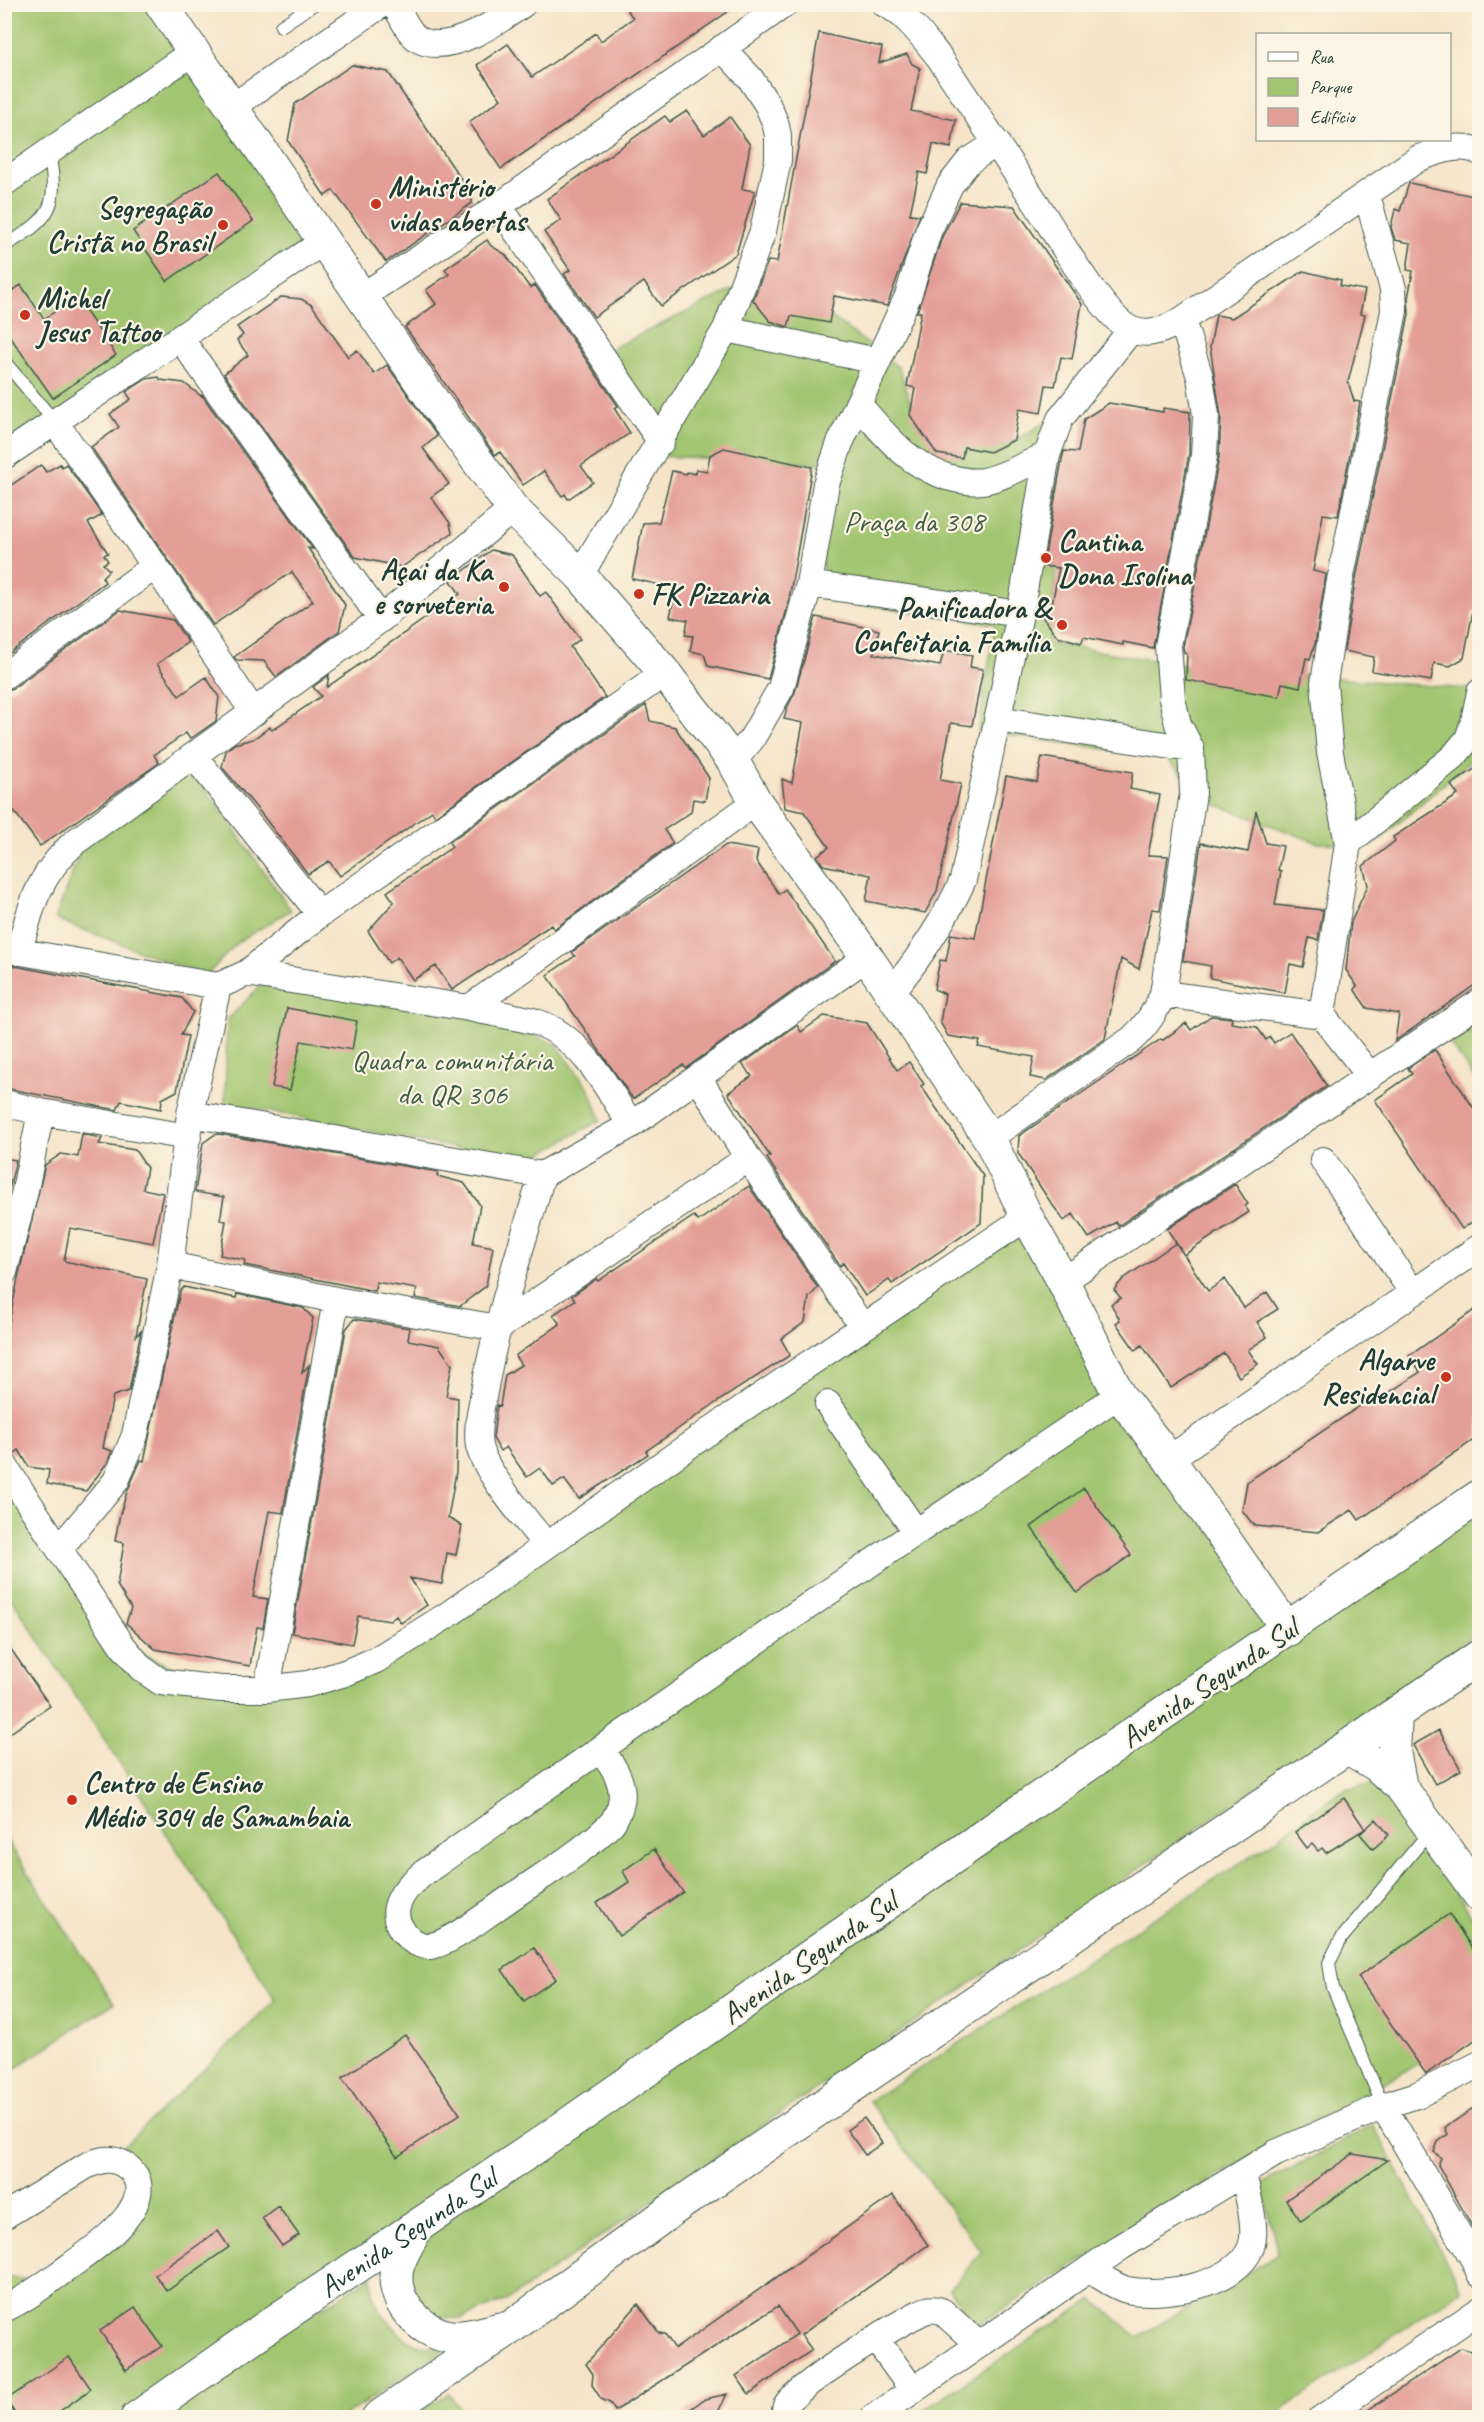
<svg xmlns="http://www.w3.org/2000/svg" width="1484" height="2422" viewBox="0 0 1484 2422" font-family="Caveat,sans-serif">
  <rect width="100%" height="100%" fill="#fcf5e5"/>
  <filter id="ink" filterUnits="userSpaceOnUse"><feTurbulence type="fractalNoise" baseFrequency=".0167" numOctaves="2"/><feDisplacementMap in="SourceGraphic" scale="12" xChannelSelector="R" yChannelSelector="G"/><feConvolveMatrix kernelMatrix="1 2 1 2 8 2 1 2 1" color-interpolation-filters="sRGB"/></filter>
  <filter id="wash" filterUnits="userSpaceOnUse"><feTurbulence type="fractalNoise" baseFrequency=".008" numOctaves="4" result="noise"/><feDisplacementMap in="SourceGraphic" scale="24" xChannelSelector="R" yChannelSelector="G"/><feGaussianBlur stdDeviation="1.35" result="paint"/><feColorMatrix in="noise" values="0 0 0 0 0 0 0 0 0 0 0 0 0 0 0 0 0 1.4 0 .05"/><feComposite in="paint" operator="in"/></filter>
  <g filter="url(#wash)">
    <rect width="100%" height="100%" fill="#f5e4c8"/>
    <path fill="#a1c56f" stroke="#608152" stroke-width="1.5" d="M5,5H163L318,241L5,456L4,183L14,176L5,163Z
      M771,271L899,368L919,427L965,446L1007,445L1044,423L1070,416L1049,643L1189,666L1479,690V743L1476,756L1373,845L1318,843L1212,803L1165,757L978,731L995,624L822,598L825,464L659,456L594,357Z
      M193,771L291,910L238,942L206,976L55,919L82,846Z
      M262,984L471,1010L556,1044L589,1088L601,1120L526,1162L225,1103L227,1020Z
      M1479,1014V1085L1446,1038Z
      M1027,1217L1063,1281L1288,1630L137,2417H5V2277L49,2282L137,2197L110,2159L276,2000L5,1589L4,1465L122,1645L221,1689L345,1673Z
      M1479,1509V1631L1366,1713L509,2299L461,2319L426,2316C397,2275 403,2274 428,2233Z
      M1378,1782L1404,1811L1438,1868L1450,1882L1479,1928V2030L1251,2156L976,2326L949,2289L982,2252L869,2101L1276,1840L1311,1812L1345,1789Z
      M7,1841L114,2003L5,2075L4,1843Z
      M1373,2125L1462,2290L1272,2417L910,2418L1093,2299L1138,2337L1278,2255L1262,2184Z
      M372,2276L373,2296L381,2313L406,2340L425,2347L451,2345L343,2417L146,2418Z
      M449,2393L466,2417H413Z"/>
    <g id="blocks">
      <path fill="#e39e98" d="M623,4H739L501,169L469,122L501,99L477,65L508,44L532,77L596,33L601,41L633,18Z
        M819,33L882,47L879,63L907,54L912,64L920,68L911,111L956,120L951,148L933,144L927,174L919,172L910,214L920,215L887,306L834,296L829,323L791,316L788,327L770,321L753,300L768,261L777,262Z
        M352,65L388,72L472,195V203L386,262L333,190L325,196L288,141L295,104Z
        M687,111L704,135L730,117L750,145L742,189L755,191L736,254L661,306L644,282L594,317L564,274L570,270L544,232L561,220L547,199L665,116L670,122Z
        M219,172L253,221L167,281L133,231Z
        M1409,183L1479,197V610L1473,611L1464,658L1450,666L1434,663L1431,681L1372,671L1374,657L1344,651L1354,589L1409,314L1408,298L1413,271L1407,270L1411,243L1395,240L1391,227L1395,209L1400,211Z
        M960,202L1014,206L1082,304L1072,359L1061,357L1055,386L1046,385L1041,413L1019,409L1014,440L990,452L964,447L962,458L937,454L910,415L915,388L907,386L921,312H917L942,237Z
        M487,240L491,246L505,254L530,288L535,285L539,291L618,406L614,408L630,433L581,466L593,482L568,499L565,494L562,496L544,471L523,485L500,452L495,455L405,327L436,304L426,290L449,274L445,269Z
        M1303,271L1341,280L1340,286L1365,290L1360,314L1365,315L1348,382L1354,401L1360,402L1338,516L1323,514L1313,571L1326,574L1315,644L1310,659L1306,658L1300,687L1282,683L1279,697L1186,680L1187,654L1184,653L1183,647L1219,457L1221,416L1210,347L1216,315L1232,318Z
        M21,285L44,319L76,297L116,355L53,398L4,328V296Z
        M281,297L301,299L312,305L348,357L357,350L374,374L387,365L437,436L423,448L449,484L431,497L450,523L452,533L402,567L355,557L224,374L248,355L237,340L243,335L237,327Z
        M159,377L160,380L184,383L201,396L202,395L313,549L308,548L345,605L339,631L276,677L264,661L237,660L234,657L313,601L292,572L213,625L91,447L119,427L110,414L131,399L126,392L146,379Z
        M1109,403L1163,412V408L1190,412L1189,454L1153,648L1123,642V645L1084,637L1081,643L1057,636L1041,615L1051,609L1059,568L1043,566L1062,459L1064,451L1078,452L1084,419Z
        M724,448L812,467L788,605L768,679L708,666L704,654L690,651L693,636L685,635L688,620L670,617L676,588L632,579L643,523L659,522L672,471L686,474L687,472L695,474L696,469L707,471L710,455Z
        M60,464L62,467L66,464L102,515L88,523L108,553L104,555L108,561L103,564L109,570L102,577L105,582L4,657V490L41,465L46,472Z
        M491,550L512,555L540,596L546,592L580,639L570,647L605,697L435,816L432,811L340,876L329,861L308,874L260,812L222,767L226,751L234,744L253,739L270,727L272,730L321,696L313,687L329,675L327,687L460,594L451,581Z
        M120,610L173,620L188,642L157,664L179,696L206,677L219,697L216,721L190,739L186,733L154,755L159,763L40,846L13,810L4,816V691L13,688Z
        M816,617L879,630L874,654L940,666L944,650L972,655L970,667L983,669L972,726L951,723L940,780L961,784L937,891L925,913L866,901L871,875L823,865L817,856L829,847L804,812L785,808L782,779L792,783L803,723L784,719L787,708L795,692Z
        M646,705L650,721L675,727L709,778L705,801L693,799L691,812L664,830L673,843L554,929L551,925L452,990L436,966L413,980L397,957L389,963L368,931L394,902L387,892L452,847L449,842Z
        M1042,757L1133,772L1130,789L1160,795L1148,855L1168,856L1160,910L1152,909L1139,969L1121,959L1105,1039L1046,1080L1030,1077L1034,1057L978,1047L980,1041L948,1036L940,1022L945,994L934,989L940,960L946,961L951,934L975,938L1006,776L1037,782Z
        M1479,766V982L1395,1041L1399,1014L1367,1008L1354,989L1357,986L1346,970L1351,922L1368,885L1363,866L1395,841L1393,837L1458,795L1451,785Z
        M1256,811L1266,843L1283,846L1278,870L1281,871L1275,905L1323,910L1318,940L1309,938L1303,967L1290,964L1285,993L1210,978L1211,966L1183,961L1201,843L1248,852Z
        M726,845L758,850L756,861L779,894L785,889L835,961L686,1068L683,1065L633,1099L547,975L575,956L572,952Z
        M4,964L182,998L193,1012L181,1035L188,1036L177,1091L162,1099L161,1109L121,1101L117,1110L4,1088Z
        M287,1008L357,1021L352,1050L301,1041L290,1090L272,1087Z
        M824,1016L867,1023L897,1070L909,1062L924,1084L921,1086L983,1176L981,1223L892,1284L889,1280L865,1296L843,1263L840,1266L774,1169L767,1158L770,1156L728,1093L752,1076L742,1064L797,1025L801,1032Z
        M1211,1016L1232,1018L1231,1023L1257,1027L1266,1040L1270,1037L1274,1043L1290,1032L1327,1086L1118,1226L1116,1222L1089,1238L1073,1214L1064,1221L1047,1197L1018,1153L1019,1136L1161,1039L1163,1040L1186,1023L1191,1030Z
        M1435,1050L1479,1116V1217L1462,1229L1375,1100L1412,1074L1408,1068Z
        M82,1134L102,1138L99,1144L135,1150L147,1168L143,1189L163,1193L153,1243L70,1228L64,1261L147,1279L136,1336L141,1331L129,1391L113,1396L103,1448L112,1451L107,1463L86,1491L47,1484L49,1470L29,1467L19,1450L14,1454L4,1450V1347L18,1278L45,1165L61,1154L78,1157Z
        M219,1134L438,1172L437,1176L464,1183L480,1205L473,1243L493,1247L486,1286L460,1306L415,1298L417,1289L376,1282L375,1291L244,1265L245,1260L220,1255L226,1221L220,1220L224,1197L195,1192L203,1143L214,1135Z
        M4,1158L16,1160L4,1210Z
        M1235,1184L1248,1204L1245,1206L1249,1212L1184,1255L1167,1229Z
        M749,1186L818,1288L809,1297L805,1322L781,1339L790,1355L717,1402L646,1451L648,1454L579,1499L564,1479L553,1486L540,1468L527,1477L506,1447L500,1451L493,1438L497,1405L500,1406L505,1375L521,1365L515,1356L560,1324L553,1315L575,1300L572,1296L596,1279L598,1281L694,1216L698,1221Z
        M1176,1243L1208,1291L1225,1279L1244,1308L1267,1292L1278,1309L1257,1322L1267,1337L1248,1350L1258,1364L1239,1377L1224,1353L1171,1388L1142,1345L1135,1350L1116,1323L1120,1320L1111,1304L1121,1298L1114,1290L1123,1279Z
        M184,1287L236,1298L237,1294L303,1308L313,1318L302,1373L309,1365L283,1513L269,1511L253,1597L268,1599L263,1628L257,1627L250,1666L155,1649L126,1623L131,1608L117,1585L124,1543L115,1541L120,1514L127,1492L141,1460L144,1461L180,1291Z
        M1479,1307V1436L1359,1520L1352,1510L1318,1532L1256,1526L1251,1522L1242,1510L1247,1482L1372,1398L1375,1402L1420,1372L1409,1356Z
        M354,1319L410,1328L408,1340L439,1346L452,1365L446,1396L458,1398L456,1472L448,1518L462,1526L456,1555L447,1553L442,1584L410,1578L427,1605L401,1623L396,1616L390,1621L358,1616L352,1644L292,1633L346,1329Z
        M1084,1488L1131,1555L1077,1593L1031,1527Z
        M4,1639L50,1706L4,1737Z
        M1439,1730L1461,1770L1435,1784L1413,1745Z
        M1344,1798L1365,1829L1326,1853L1322,1848L1318,1851L1312,1844L1307,1848L1295,1832Z
        M1376,1819L1389,1835L1373,1849L1360,1834Z
        M654,1849L683,1892L619,1936L597,1903L629,1882L623,1871Z
        M1449,1914L1479,1958V2037L1426,2074L1358,1977Z
        M534,1948L556,1979L524,2001L502,1970Z
        M405,2035L460,2114L397,2157L342,2078Z
        M1479,2104V2239L1438,2165L1441,2158L1434,2152L1438,2142L1448,2134L1445,2128Z
        M864,2118L882,2143L865,2155L847,2130Z
        M1353,2154L1388,2160L1301,2221L1286,2200Z
        M893,2195L928,2245L801,2335L812,2350L749,2394L736,2376L797,2334L778,2306L615,2411L610,2403L601,2399L592,2385L593,2374L586,2364L638,2304L659,2333L665,2334L675,2349Z
        M278,2206L299,2235L282,2246L262,2218Z
        M218,2231L229,2247L167,2291L155,2275Z
        M135,2307L162,2346L126,2370L100,2331Z
        M1461,2348L1479,2353V2418H1356Z
        M69,2357L91,2389L50,2418H18L6,2400Z
        M727,2394L715,2418H677L705,2399Z"/>
    </g>
  </g>
  <g filter="url(#ink)">
    <use href="#blocks" fill-opacity="0" stroke="#3f564a" stroke-width="1.5"/>
    <g fill="none" stroke-linecap="round" stroke-linejoin="round">
      <g stroke="#3f564a" stroke-width="14">
        <path id="service" d="M281,26L314,4
          M4,246C52,218 59,207 49,152
          M4,361L55,422
          M1383,2106L1333,1988L1329,1963L1341,1939L1431,1830"/>
      </g>
      <g stroke="#3f564a" stroke-width="28">
        <path id="minor" d="M394,4C401,14 408,33 418,39C447,57 499,21 523,4
          M885,4C907,14 924,39 939,57C972,106 1005,156 1038,206C1056,234 1103,316 1130,329C1148,338 1166,329 1182,320L1419,158C1438,151 1460,142 1480,152
          M232,107L382,4
          M4,183L193,52
          M1367,195L1393,289L1394,311L1339,586L1324,683L1330,753L1348,843L1322,1015L1370,1076
          M499,206L661,442
          M361,297L499,206L785,4
          M726,329L877,361
          M180,338L381,619
          M859,405C885,435 907,464 947,477C958,480 971,483 983,481C1005,477 1026,464 1047,455
          M4,456L323,242
          M155,566L254,713
          M580,575L726,329L763,231L778,160V135L775,122L767,104L750,78L722,48
          M809,584L1020,614
          M4,676L155,566L55,422
          M997,719L1191,749
          M194,756L320,914
          M733,761L751,740L781,688L809,584L826,484L840,443L908,296L928,232L950,185L969,161L997,143
          M1348,843L1453,757L1468,739L1474,721L1480,692
          M4,949L218,986L247,973L320,914L665,673
          M19,952C30,907 39,874 75,842L381,619L513,509
          M247,973L469,1008L756,802
          M218,986L190,1114L542,1175L631,1125L867,957
          M891,993C920,957 944,922 963,880L1020,614L1047,455L1060,419L1131,330
          M1163,994L1193,793L1191,749L1178,724L1172,699L1168,646L1204,456L1206,415L1200,377L1182,320
          M469,1008C491,1013 515,1016 536,1022C581,1036 608,1089 631,1125
          M4,1103L41,1112L188,1137
          M989,1138L1132,1039C1147,1025 1155,1012 1163,994L1322,1015
          M748,1158L862,1326
          M1323,1160L1413,1293
          M542,1175C522,1246 497,1318 484,1392C481,1409 476,1429 479,1446C485,1473 528,1522 546,1545
          M170,1265L336,1300L498,1328L748,1158L699,1079
          M4,1272L24,1195L41,1112
          M1063,1281L1480,1002
          M828,1404L916,1532
          M1169,1459L1480,1247
          M4,1465L122,1645L141,1668L161,1682L221,1689H267L308,1684L345,1673L376,1660L449,1614L724,1421L1027,1217
          M60,1548L116,1481L135,1435L170,1265L190,1114
          M267,1689L336,1300
          M601,1749C613,1766 627,1785 620,1807C618,1812 615,1819 612,1823C586,1850 540,1877 509,1899C491,1911 455,1940 435,1945C415,1951 392,1927 397,1907C401,1891 413,1882 425,1872C654,1710 886,1552 1119,1395
          M1480,2064L1417,2095L1383,2106L1474,2260L1480,2274
          M4,2216L86,2166C99,2160 111,2156 125,2165C169,2198 94,2249 70,2266C49,2281 28,2298 4,2309
          M1090,2270C1102,2277 1115,2287 1127,2290C1162,2297 1237,2286 1251,2247C1258,2228 1247,2193 1243,2173
          M876,2339L912,2389
          M785,2418C785,2413 784,2408 787,2404C798,2385 897,2324 920,2313C927,2309 935,2308 943,2312L979,2345
          M873,2418L1121,2247L1276,2153L1383,2106
          M1322,2418L1480,2310"/>
      </g>
      <g stroke="#3f564a" stroke-width="34">
        <path id="tertiary" d="M161,4L436,405L513,509L580,575L665,673L733,761L756,802L867,957L989,1138L1027,1217L1063,1281L1119,1395L1169,1459L1288,1630
          M1396,1715L1394,1751L1401,1787
          M1348,1748L1376,1765L1401,1787L1480,1896"/>
      </g>
      <g stroke="#3f564a" stroke-width="35">
        <g id="secondary">
          <path d="M418,2226C410,2239 401,2253 397,2268C390,2301 420,2332 451,2337C467,2339 486,2332 501,2329"/>
          <path id="s1" d="M137,2418L271,2324L537,2146L978,1840L1480,1496"/>
          <path d="M378,2418L510,2328L677,2206L1480,1656"/>
        </g>
      </g>
      <use href="#service" stroke="#fff" stroke-width="12"/>
      <use href="#minor" stroke="#fff" stroke-width="26"/>
      <use href="#tertiary" stroke="#fff" stroke-width="32"/>
      <use href="#secondary" stroke="#fff" stroke-width="33"/>
    </g>
  </g>
  <g fill="#c8321e" stroke="#fcf5e5" stroke-width="2">
    <circle cx="376" cy="204" r="6"/>
    <circle cx="223" cy="225" r="6"/>
    <circle cx="25" cy="315" r="6"/>
    <circle cx="1046" cy="558" r="6"/>
    <circle cx="504" cy="587" r="6"/>
    <circle cx="639" cy="594" r="6"/>
    <circle cx="1062" cy="625" r="6"/>
    <circle cx="1446" cy="1377" r="6"/>
    <circle cx="72" cy="1800" r="6"/>
  </g>
  <g text-anchor="middle" dominant-baseline="central" stroke-width="4.5" stroke-linejoin="round" paint-order="stroke">
    <g font-size="30" font-weight="bold" fill="#1f3d34" stroke="#fcf5e5" text-anchor="start">
      <text x="388" y="187">Ministério<tspan x="388" dy="34">vidas abertas</tspan></text>
      <text x="211" y="208" text-anchor="end">Segregação<tspan x="211" dy="34">Cristã no Brasil</tspan></text>
      <text x="37" y="298">Michel<tspan x="37" dy="34">Jesus Tattoo</tspan></text>
      <text x="1058" y="541">Cantina<tspan x="1058" dy="34">Dona Isolina</tspan></text>
      <text x="492" y="570" text-anchor="end">Açai da Ka<tspan x="492" dy="34">e sorveteria</tspan></text>
      <text x="651" y="594">FK Pizzaria</text>
      <text x="1050" y="608" text-anchor="end">Panificadora &amp;<tspan x="1050" dy="34">Confeitaria Família</tspan></text>
      <text x="1434" y="1360" text-anchor="end">Algarve<tspan x="1434" dy="34">Residencial</tspan></text>
      <text x="84" y="1783">Centro de Ensino<tspan x="84" dy="34">Médio 304 de Samambaia</tspan></text>
    </g>
    <g font-size="30" fill="#405f43" stroke="#fcf5e5">
      <text x="914" y="521">Praça da 308</text>
      <text x="452" y="1060">Quadra comunitária<tspan x="452" dy="34">da QR 306</tspan></text>
    </g>
    <g font-size="30" fill="#1f3d34" stroke="#fcf5e5">
      <text transform="translate(1209 1683) rotate(-34)">Avenida Segunda Sul</text>
      <text transform="translate(809 1958) rotate(-35)">Avenida Segunda Sul</text>
      <text stroke="none"><textPath href="#s1" startOffset="328">Avenida Segunda Sul</textPath></text>
    </g>
  </g>
  <rect width="1484" height="2422" fill="none" stroke="#fcf5e5" stroke-width="24"/>
  <rect x="1256" y="33" width="195" height="108" fill="#fcf5e5" stroke="#a4ab9e" stroke-width="1.5"/>
  <rect x="1268" y="52" width="30" height="9" fill="#ffffff" stroke="#a4ab9e" stroke-width="1.5"/>
  <text x="1310" y="63" font-size="18" fill="#1f3d34">Rua</text>
  <rect x="1268" y="78" width="30" height="18" fill="#a1c56f" stroke="#a4ab9e" stroke-width="1.5"/>
  <text x="1310" y="93" font-size="18" fill="#1f3d34">Parque</text>
  <rect x="1268" y="108" width="30" height="18" fill="#e39e98" stroke="#a4ab9e" stroke-width="1.5"/>
  <text x="1310" y="123" font-size="18" fill="#1f3d34">Edifício</text>
</svg>
